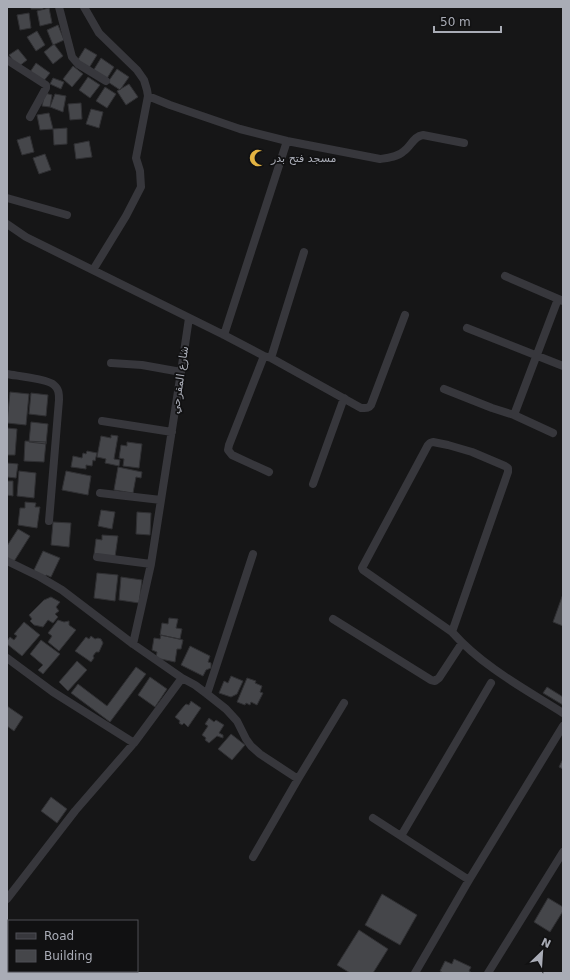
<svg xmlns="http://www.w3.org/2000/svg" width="570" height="980" viewBox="0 0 570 980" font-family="'DejaVu Sans','Noto Naskh Arabic',sans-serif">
  <rect width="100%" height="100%" fill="#161617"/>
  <path fill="#45464a" stroke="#303033" d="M31,7H43V9H31Z
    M49,8L52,23L40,26L37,11Z
    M29,13L31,28L20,30L17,15Z
    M58,25L64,40L53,45L47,30Z
    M37,31L45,45L36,51L27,37Z
    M54,44L63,56L53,64L44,52Z
    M85,48L97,55L89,68L77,61Z
    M18,49L27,60L18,67L9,55Z
    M101,58L114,67L106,80L93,71Z
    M36,63L50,73L43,82L30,72Z
    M73,66L83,74L72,87L63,79Z
    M117,69L129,77L120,90L108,82Z
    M88,77L100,85L90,98L79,90Z
    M53,78L64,82L61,89L50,84Z
    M129,84L138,97L126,105L117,91Z
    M105,87L116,94L107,108L96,101Z
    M45,93L52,95L50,107L42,106Z
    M55,94L66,96L63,112L50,107Z
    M81,103L82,119L70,120L68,104Z
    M91,109L103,112L99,128L86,124Z
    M49,113L53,129L40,130L37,115Z
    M67,128V144L54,145L53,129Z
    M30,136L34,152L22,155L17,140Z
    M89,141L92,157L76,159L74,144Z
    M45,154L51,170L39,174L33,158Z
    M10,392L29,394L26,425L7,423Z
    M31,393L48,395L46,416L29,414Z
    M31,422L48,424L46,444L29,442Z
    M7,428L17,429L15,455H7Z
    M111,435L118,436L114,459L120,460L119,466L105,463L106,459L97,457L101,436L111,438Z
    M25,441L46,442L44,462L24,461Z
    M127,442L142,444L139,468L123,466L124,459L119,458L121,445L127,446Z
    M87,451L97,453L95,461L93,460L92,466L86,465V469L71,467L73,456L82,458L83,453L86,454Z
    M7,463L18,464L16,478L7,477Z
    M118,467L142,472L141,478L136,477L133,493L114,490Z
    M19,471L36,473L34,498L17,496Z
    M66,471L91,476L88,495L62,490Z
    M7,481H13V496L7,495Z
    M25,502L36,503L35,507H40L37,528L18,525L20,508H25Z
    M101,510L115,512L112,529L98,526Z
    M137,512L151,513L150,535L136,534Z
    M53,522L71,523L69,547L51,545Z
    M18,529L30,536L13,563L7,559V546Z
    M102,535L118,536L115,557L94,555L96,539L102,540Z
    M43,551L60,558L51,577L46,575L45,578L33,572Z
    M97,573L118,575L115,601L94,598Z
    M121,577L142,580L139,603L119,600Z
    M563,594V626L553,622Z
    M51,597L60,602L56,607L59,611L55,614L58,617L53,623L48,620L43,627L34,625L30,621L32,619L29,615L44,600Z
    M169,618L178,619L176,628L182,629L180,639L160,635L162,623L168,624Z
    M58,620L64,622L69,621V625L76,630L59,651L48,642L52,636L48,633Z
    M24,622L40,635L22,656L7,644V641L10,637L14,640L17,636L14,634Z
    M161,635L183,640L181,649H177L175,662L156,658L157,652L152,650L154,638L160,639Z
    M91,636L95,639L98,638L101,639L103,643L99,652H96L93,656L94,658L91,662L75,651L86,637L89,639Z
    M41,640L60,654L43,674L38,670L43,665L30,654Z
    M190,646L210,656L208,662L211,663V668L206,670L203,676L181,665Z
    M77,661L87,670L68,691L59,682Z
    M136,667L146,674L110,722L71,693L78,684L107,706Z
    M231,676L243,681L237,694L231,697L219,693L224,681L228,683Z
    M150,677L167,689L155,707L138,695Z
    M247,678L256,681L255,683L262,686L260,692L263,693L257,705L251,702L250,705L246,703L245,705L237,702Z
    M547,687L563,697V705L543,693Z
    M191,701L201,708L188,727L184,723L182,725L179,723L180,721L175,717L184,706L186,704L189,705Z
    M7,706L23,717L14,731L7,726Z
    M209,718L214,722L216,720L224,725L219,733L223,735V738L217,736L209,743L205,740L206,738L202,735L208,726L205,724Z
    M231,734L245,745L232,760L218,749Z
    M563,759V769L559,767Z
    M51,797L67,809L57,823L41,811Z
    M382,894L417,915L400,945L365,925Z
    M548,898L563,907V911L550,932L534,922Z
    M359,930L388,949L373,973H350L337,965Z
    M454,959L471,967L469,971L472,973H443L440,971L445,961L452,964Z"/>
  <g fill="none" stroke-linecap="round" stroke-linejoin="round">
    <path stroke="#37373c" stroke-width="8" d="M59,7L72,57L78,64L106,81
      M84,7L99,33L137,70L144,80L147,90L148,96L136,158L140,171L141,187L126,216L93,270
      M7,60L46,85V88L30,117
      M148,96L170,105L240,129L287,141L380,159C388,158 398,157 404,151C411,146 414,136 423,135L464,143
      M7,198L67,215
      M7,224L26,237L224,335L264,356L271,358L361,408C366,408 368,409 371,405L405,315
      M505,276L563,301
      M467,328L563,366
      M224,335L287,141
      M264,356L229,445L228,450L232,455L269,472
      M271,358L304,252
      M111,363L142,365L181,372
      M7,374C17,376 48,379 54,385C59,389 59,394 59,400L49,521
      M444,389L492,408L514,415L553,433
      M514,415L558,299
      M102,421L172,432
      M313,484L344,398
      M100,493L161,500
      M97,557L151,564
      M7,561L40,577L62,590L133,644L182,678L195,685L207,694L226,709L237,721L246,739L251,746L260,754L298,779L253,857
      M333,619L431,680L435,681L439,678L462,643
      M452,632L508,472V468L505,466L472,452L448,445L433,442L430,443L428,445L362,568L363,570L452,632C483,667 525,689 563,713
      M133,644L151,564L181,372L189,318
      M7,658L53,692L134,743
      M207,694L253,554
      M298,779L344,703
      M373,818L469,880
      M401,836L491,683
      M7,899L75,811L134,743L182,678
      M415,973L469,880L563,726
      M488,973L563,852"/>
  </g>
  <defs>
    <g id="mosque-bare" transform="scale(1.38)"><path d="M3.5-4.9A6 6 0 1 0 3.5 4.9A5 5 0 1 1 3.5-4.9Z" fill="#e3b342" stroke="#111112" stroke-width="2.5" paint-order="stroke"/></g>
  </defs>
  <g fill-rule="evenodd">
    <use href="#mosque-bare" x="258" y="158"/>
  </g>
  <g text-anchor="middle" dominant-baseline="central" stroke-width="3.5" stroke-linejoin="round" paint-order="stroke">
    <g font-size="11" fill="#a9acb6" stroke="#111112" text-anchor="start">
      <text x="271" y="158">مسجد فتح بدر</text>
    </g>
    <g font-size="11" fill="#a9acb6" stroke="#111112">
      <text transform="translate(180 380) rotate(-82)">شارع المقرحي</text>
    </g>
  </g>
  <rect width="570" height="980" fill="none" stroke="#a9acb6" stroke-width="16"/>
  <rect x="8" y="920" width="130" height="52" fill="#111112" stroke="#4e4f54"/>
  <rect x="16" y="933" width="20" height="6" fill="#37373c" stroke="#4e4f54"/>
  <text x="44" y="940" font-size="12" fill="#a9acb6">Road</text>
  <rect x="16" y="950" width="20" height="12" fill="#45464a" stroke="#4e4f54"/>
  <text x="44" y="960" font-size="12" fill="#a9acb6">Building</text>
  <g transform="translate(542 952) rotate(25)" stroke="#111112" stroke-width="3" paint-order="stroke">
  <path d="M0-3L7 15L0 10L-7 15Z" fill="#a9acb6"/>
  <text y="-6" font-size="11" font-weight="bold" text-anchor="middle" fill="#a9acb6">N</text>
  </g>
  <path d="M434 26v6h67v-6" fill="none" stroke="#a9acb6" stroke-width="2"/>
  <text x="440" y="26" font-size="12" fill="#a9acb6" stroke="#111112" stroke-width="3" paint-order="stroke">50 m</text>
</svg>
